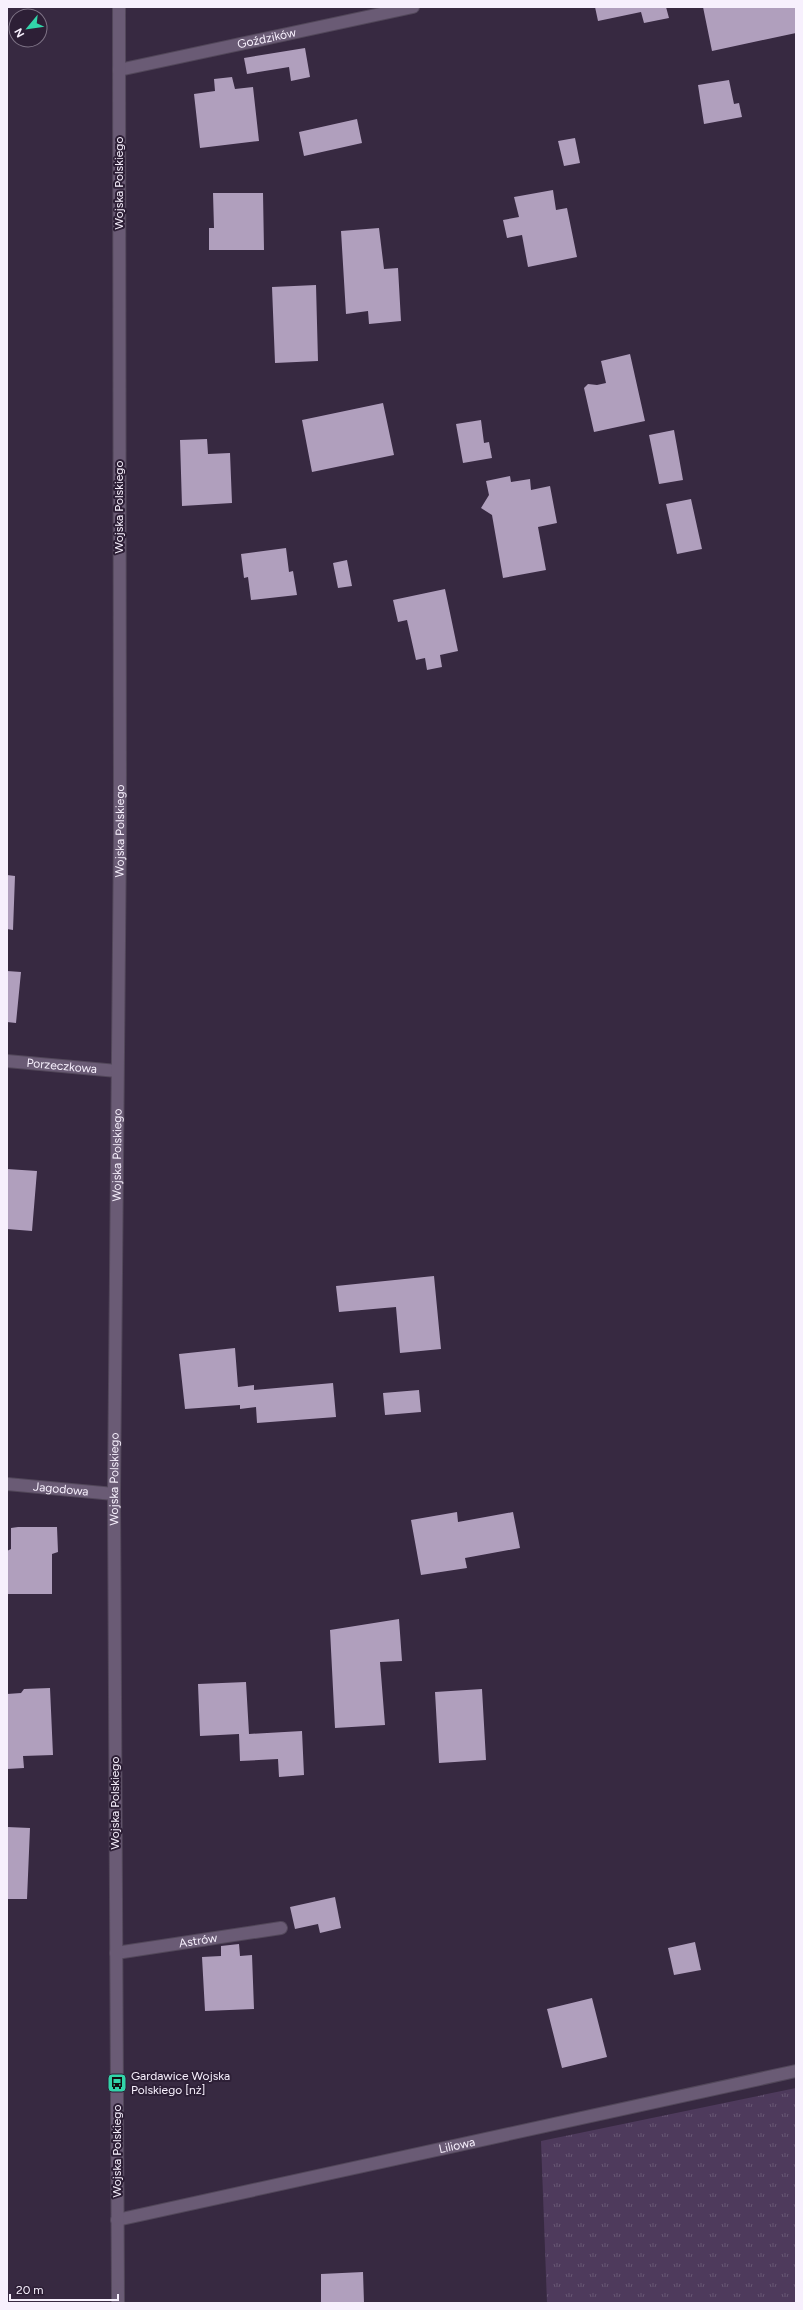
<svg xmlns="http://www.w3.org/2000/svg" width="803" height="2310" viewBox="0 0 803 2310" font-family="Figtree,sans-serif">
  <defs>
    <pattern id="grass-tufts" width="24" height="20" patternUnits="userSpaceOnUse"><rect width="24" height="20" fill="#4e3a5c"/><path d="M3 7l-1-3M5 7V3M7 7l1-3M15 17l-1-3M17 17v-4M19 17l1-3" fill="none" stroke="#685774"/></pattern>
  </defs>
  <rect width="100%" height="100%" fill="#372941"/>
  <path fill="url(#grass-tufts)" d="M796,2088V2303H547L541,2141Z"/>
  <path fill="#b09fbd" d="M595,7H666L669,18L644,23L641,12L598,21Z
    M703,7H796V33L712,51Z
    M305,48L310,77L291,81L289,67L247,74L244,58Z
    M232,77L235,89L253,87L259,141L200,148L194,94L215,91L214,79Z
    M729,80L734,104L739,103L742,117L704,124L698,85Z
    M357,119L362,143L304,156L299,132Z
    M575,138L580,163L564,166L558,141Z
    M553,190L556,210L567,208L577,257L528,267L522,235L507,238L503,220L519,217L514,197Z
    M213,193H263L264,250H209V228H214Z
    M379,228L384,269L398,268L401,321L369,324L368,311L346,314L341,231Z
    M316,285L318,361L275,363L272,287Z
    M630,354L645,421L594,432L584,388L588,384L597,385L606,383L601,361Z
    M383,403L394,455L312,472L302,420Z
    M481,420L484,443L489,442L492,458L463,463L456,424Z
    M674,430L683,480L659,484L649,435Z
    M207,439L208,454L230,453L232,503L182,506L180,440Z
    M510,476L511,482L530,479L531,490L550,486L557,523L538,527L546,570L503,578L492,515L481,508L489,495L486,481Z
    M691,499L702,549L677,554L666,504Z
    M286,548L289,572L293,571L297,595L251,600L248,577L244,578L241,554Z
    M347,560L352,586L338,588L333,563Z
    M445,589L458,651L440,655L442,667L427,670L425,658L416,660L407,620L398,622L393,600Z
    M7,875L15,876L13,930L7,929Z
    M7,971L21,972L16,1023L7,1022Z
    M7,1169L37,1171L32,1231L7,1229Z
    M434,1276L441,1349L400,1353L396,1307L339,1312L336,1286Z
    M235,1348L238,1387L254,1385V1390L333,1383L336,1417L257,1423L256,1407L240,1409V1405L185,1409L179,1354Z
    M419,1390L421,1412L385,1415L383,1393Z
    M457,1512L458,1522L513,1512L520,1548L465,1558L467,1568L421,1575L411,1520Z
    M18,1527H57L58,1552L52,1554V1594H7V1551L11,1549V1528Z
    M399,1619L402,1661L380,1662L385,1725L335,1728L330,1630Z
    M246,1682L249,1734L302,1731L304,1775L279,1777L278,1759L240,1761L239,1734L200,1736L198,1684Z
    M50,1688L53,1755L23,1756L24,1768L7,1769V1694L21,1693L24,1689Z
    M482,1689L486,1760L439,1763L435,1692Z
    M7,1827L30,1828L27,1899H7Z
    M335,1897L341,1928L320,1933L318,1924L295,1929L290,1907Z
    M695,1942L701,1970L674,1975L668,1948Z
    M239,1944L240,1956L252,1955L254,2009L205,2011L202,1957L221,1956V1946Z
    M592,1998L607,2057L562,2068L547,2009Z
    M363,2272L364,2303H321V2274Z"/>
  <g fill="none" stroke-linecap="round" stroke-linejoin="round">
    <g stroke="#52475a" stroke-width="14">
      <g id="minor">
        <path id="s1" d="M119,70L413,7"/>
        <path id="s2" d="M7,1061L117,1071"/>
        <path id="s3" d="M7,1484L114,1494"/>
        <path id="s4" d="M116,1953L281,1928"/>
        <path id="s5" d="M117,2220L796,2071"/>
        <path id="s6" d="M118,2303L114,1494L120,832L119,7"/>
      </g>
    </g>
    <use href="#minor" stroke="#6a5b75" stroke-width="12"/>
  </g>
  <defs>
    <g id="bus-square" transform="scale(1)"><rect x="-9" y="-9" width="18" height="18" rx="4" fill="#32d4a9" stroke="#2d1f36"/><path d="M-5-6H5V4H4V6H2V4H-2V6H-4V4H-5ZM-3.5-4V0h7V-4ZM-3.5 1.2v1.5H-2V1.2ZM2 1.2v1.5H3.5V1.2Z" fill="#111"/></g>
  </defs>
  <g fill-rule="evenodd">
    <use href="#bus-square" x="117" y="2083"/>
  </g>
  <g text-anchor="middle" dominant-baseline="central" stroke-width="4" stroke-linejoin="round" paint-order="stroke">
    <g font-size="12" fill="#f7f0fd" stroke="#2d1f36">
      <text stroke="none"><textPath href="#s1" startOffset="151">Goździków</textPath></text>
      <text transform="translate(119 183) rotate(-90)">Wojska Polskiego</text>
      <text transform="translate(119 507) rotate(-90)">Wojska Polskiego</text>
      <text stroke="none"><textPath href="#s6" startOffset="1472">Wojska Polskiego</textPath></text>
      <text stroke="none"><textPath href="#s2" startOffset="55">Porzeczkowa</textPath></text>
      <text stroke="none"><textPath href="#s6" startOffset="1148">Wojska Polskiego</textPath></text>
      <text stroke="none"><textPath href="#s6" startOffset="824">Wojska Polskiego</textPath></text>
      <text stroke="none"><textPath href="#s3" startOffset="54">Jagodowa</textPath></text>
      <text transform="translate(115 1803) rotate(-90)">Wojska Polskiego</text>
      <text stroke="none"><textPath href="#s4" startOffset="83">Astrów</textPath></text>
      <text stroke="none"><textPath href="#s5" startOffset="348">Liliowa</textPath></text>
      <text transform="translate(117 2151) rotate(-90)">Wojska Polskiego</text>
    </g>
    <g font-size="12" fill="#f7f0fd" stroke="#2d1f36" text-anchor="start">
      <text x="131" y="2076">Gardawice Wojska<tspan x="131" dy="14">Polskiego [nż]</tspan></text>
    </g>
  </g>
  <rect width="803" height="2310" fill="none" stroke="#f7f0fd" stroke-width="16"/>
  <g transform="translate(28 28) rotate(241)"><circle r="19" fill="#2d1f36" stroke="#7e7386"/>
  <path d="M0-3L7 15L0 10L-7 15Z" fill="#32d4a9"/>
  <text y="-6" font-size="11" font-weight="bold" text-anchor="middle" fill="#f7f0fd">N</text>
  </g>
  <path d="M10 2294v6h108v-6" fill="none" stroke="#f7f0fd" stroke-width="2"/>
  <text x="16" y="2294" font-size="12" fill="#f7f0fd" stroke="#2d1f36" stroke-width="3" paint-order="stroke">20 m</text>
</svg>
